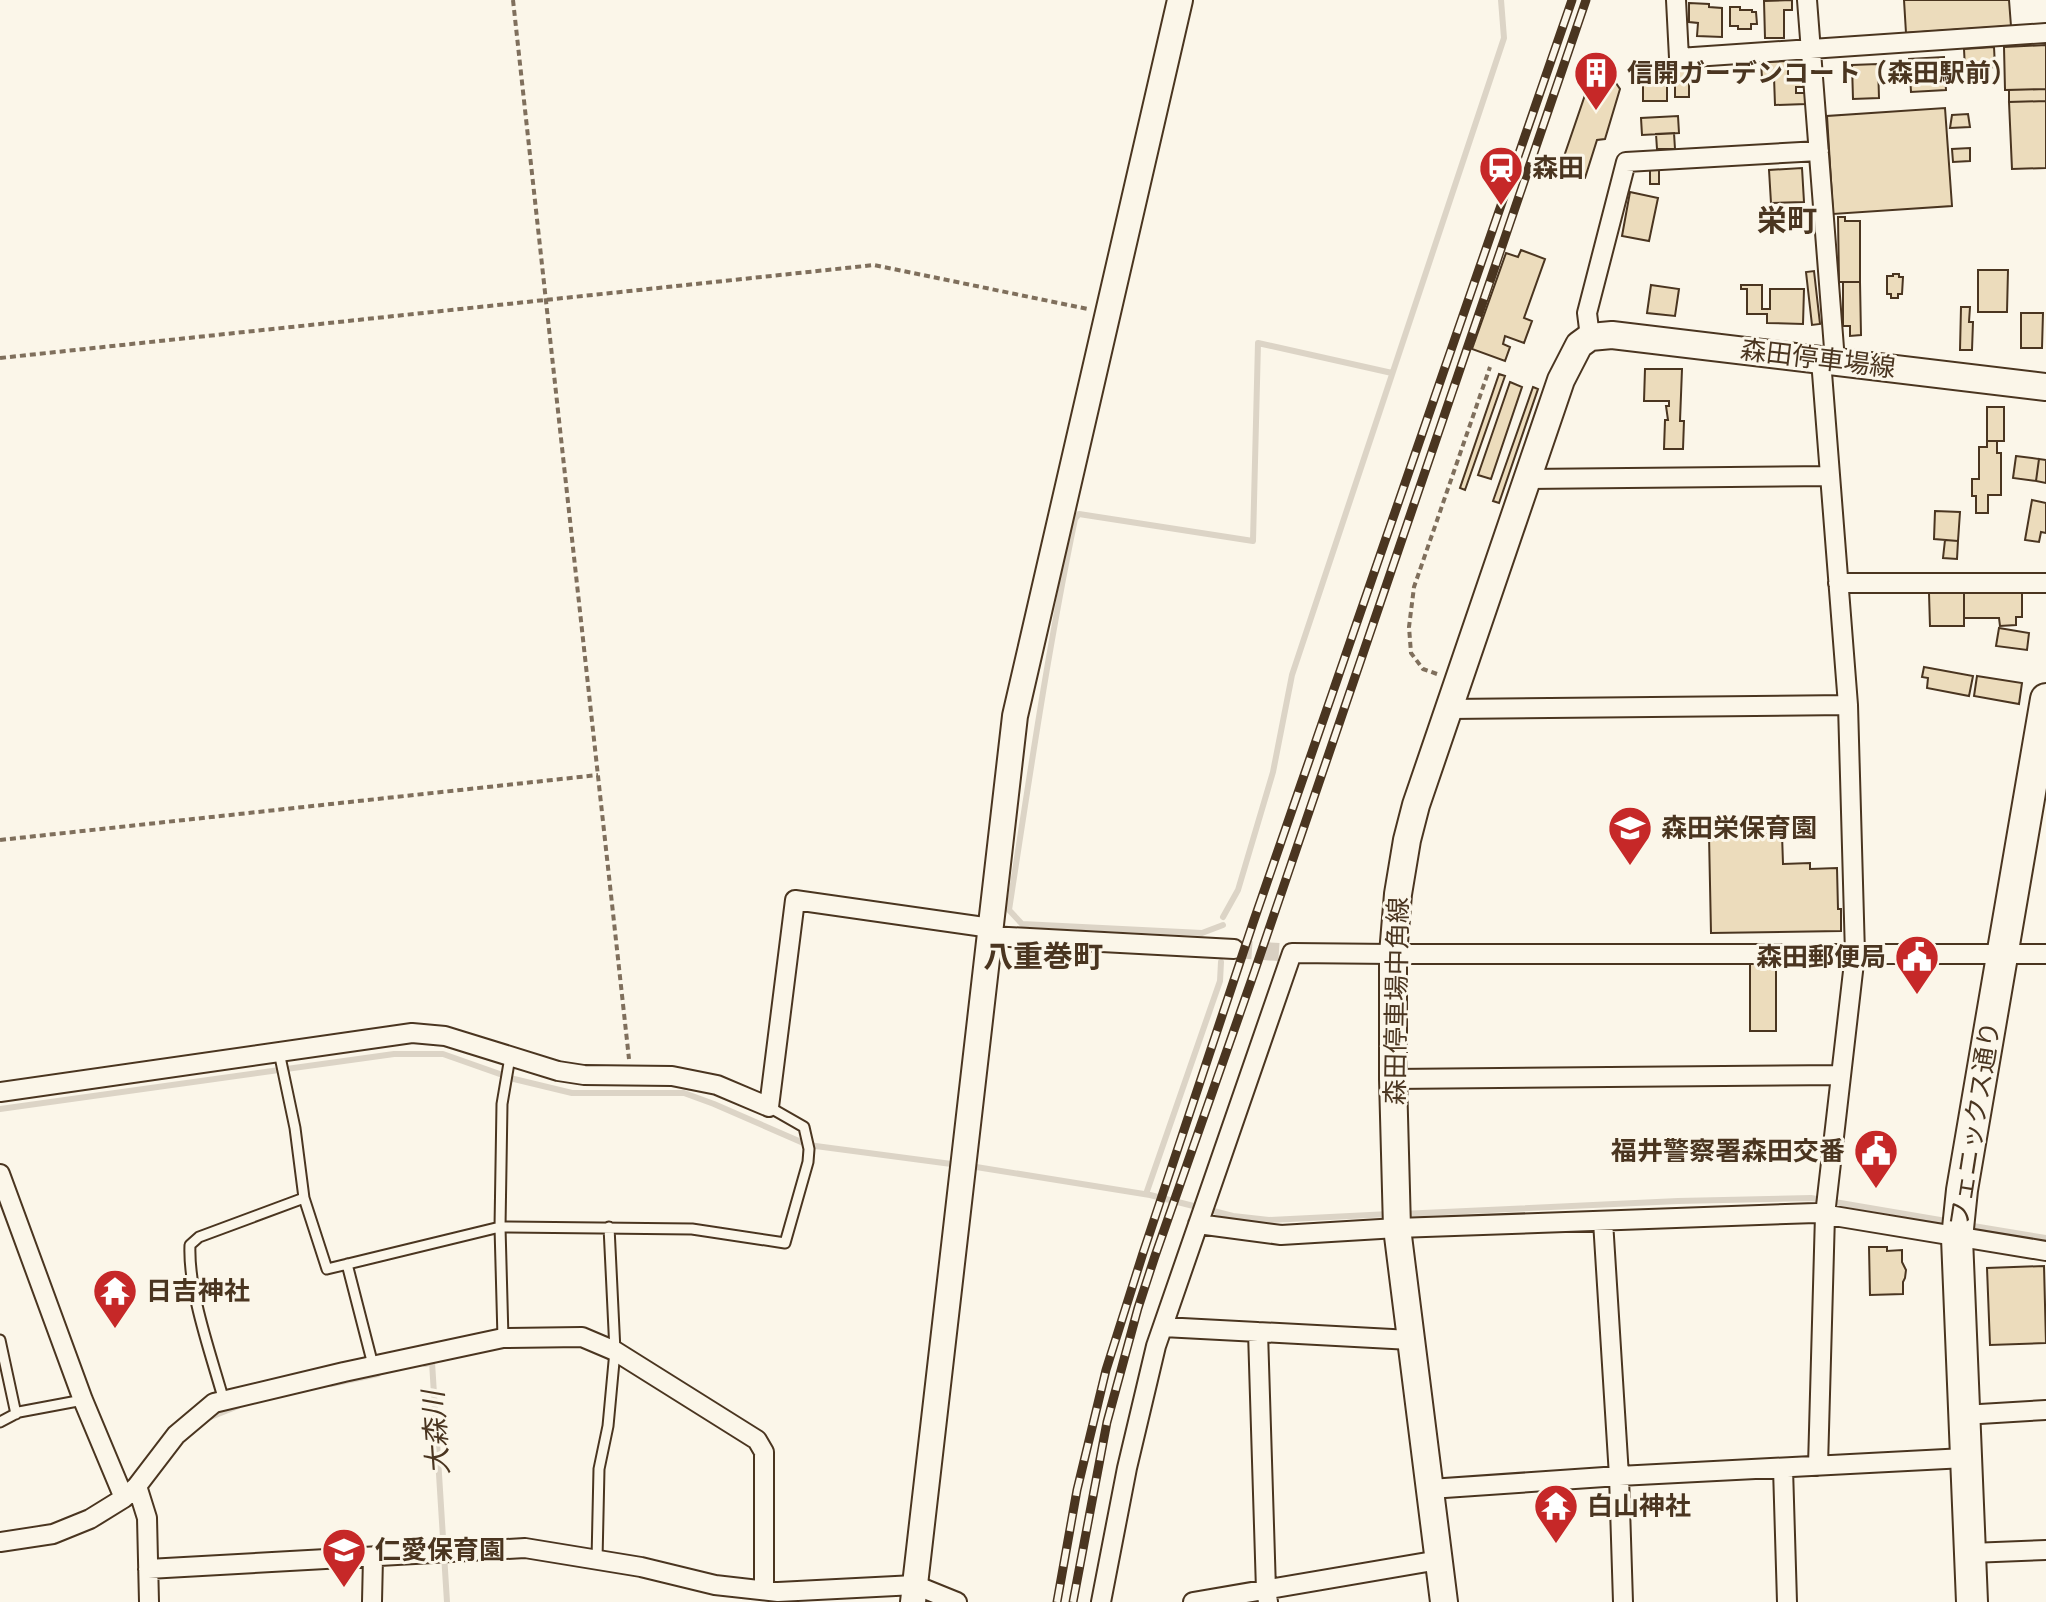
<svg xmlns="http://www.w3.org/2000/svg" width="2046" height="1602" viewBox="0 0 2046 1602" font-family="'Crimson Pro','Noto Sans JP',serif">
  <rect width="100%" height="100%" fill="#fbf6e9"/>
  <g fill="none" stroke-linecap="round" stroke-linejoin="round">
    <path stroke="#dcd4c6" stroke-width="6" d="M1223,917L1238,890L1273,772L1292,675L1504,38L1501,0
      M1223,925L1202,933L1022,924L1009,910C1029,780 1048,649 1075,519L1079,514L1253,541L1258,343L1392,373
      M0,1109L394,1054H443L514,1079L572,1093H684L714,1104L808,1145L959,1165
      M970,1166L1150,1195L1233,1216L1269,1220L1390,1214
      M1146,1194L1220,981L1221,962
      M1401,1214L1678,1201L1811,1198L1952,1222
      M1967,1225L2046,1238
      M425,1364L432,1362L447,1602
      M331,1384L378,1374
      M208,1418L238,1406"/>
  </g>
  <path fill="#ecdcbc" stroke="#4a3520" stroke-width="2" d="M1792,0V10H1784V38H1765L1764,1Z
    M1904,0H2009L2011,26L1906,33Z
    M1689,3L1709,4V7L1722,8V37L1697,36L1698,23L1689,22Z
    M1730,7H1740V10H1752V12H1756L1757,24H1751V29H1738V26H1730Z
    M2046,45V89L2005,90L2004,47Z
    M1994,47L1995,67L1965,69L1964,49Z
    M1598,57L1620,89L1605,139L1597,140L1585,178L1581,179L1567,175L1565,179L1562,180L1559,178L1558,174Z
    M1944,57L1946,90L1911,92L1909,59Z
    M1788,61V77L1803,76V87H1796V93H1805L1806,104L1775,105L1774,77L1762,78L1761,62Z
    M1878,64L1879,98L1853,99L1852,65Z
    M1689,68V97H1675V69Z
    M1643,73H1667V101H1643Z
    M2046,89V101L2009,102V90Z
    M2046,101V168L2012,169L2009,102Z
    M1945,108L1952,206L1833,214L1827,116Z
    M1968,114L1970,127L1950,128L1952,115Z
    M1678,116L1679,133L1642,135L1641,118Z
    M1674,133L1675,149H1657L1656,134Z
    M1970,148V161L1953,162L1952,149Z
    M1802,168L1804,202L1771,203L1769,170Z
    M1650,169H1659V184H1650Z
    M1630,192L1658,198L1649,241L1622,236Z
    M1838,217H1845V221H1860V282H1839Z
    M1521,250L1545,259L1524,318L1532,321L1524,343L1505,336L1503,344L1510,347L1505,361L1472,349L1506,253L1518,257Z
    M1978,270H2008L2007,312H1978Z
    M1814,271L1820,324L1812,325L1806,272Z
    M1893,274H1899V277H1903L1902,294H1898V298H1891V294H1887V276H1893Z
    M1843,282H1860L1861,335L1850,336V326H1843Z
    M1651,285L1679,289L1675,316L1647,313Z
    M1741,285H1762V309H1770V289H1804L1803,324L1767,323V314H1747V289H1741Z
    M1961,307H1970L1969,322H1973L1972,350H1960Z
    M2021,313H2043L2042,348H2021Z
    M1645,369H1682L1680,421H1684L1683,449H1664L1665,420H1668L1666,406H1669V401H1644Z
    M1499,374L1505,376L1465,490L1460,488Z
    M1510,382L1522,387L1491,479L1478,475Z
    M1533,387L1538,389L1499,503L1493,501Z
    M1987,407H2004V441H1987Z
    M1987,441H1997V453H2001V495H1988V513H1976V496H1972V479H1979V447H1987Z
    M2016,456L2039,459L2036,481L2013,478Z
    M2039,459L2046,460V483L2036,481Z
    M2032,500L2046,503V533L2041,532L2039,542L2025,540Z
    M1935,511L1960,512L1958,541L1934,539Z
    M1945,540L1958,541L1957,559L1943,558Z
    M2022,592V617H2016V625L2000,626L1999,618H1964V593Z
    M1929,593H1964V626H1930Z
    M1999,628L2029,633L2027,650L1996,646Z
    M1924,667L1973,676L1969,696L1927,688L1928,678L1922,677Z
    M1977,676L2022,683L2019,704L1974,696Z
    M1782,834L1783,864L1810,863V869L1837,868L1838,909H1841V931L1711,933L1709,835Z
    M1750,964H1776V1031H1750Z
    M1869,1247H1887V1251L1902,1250V1262L1906,1270L1905,1278L1903,1282V1294L1870,1295Z
    M2044,1266L2046,1343L1990,1345L1987,1268Z"/>
  <g fill="none" stroke-linecap="round" stroke-linejoin="round">
    <path stroke="#d8cfc1" stroke-width="18" stroke-dasharray="18 9" stroke-linecap="butt" d="M1234,949L1292,953"/>
    <g stroke="#4a3520" stroke-width="13">
      <path id="service" d="M279,1052L295,1128L304,1198L327,1269L500,1227L692,1229L785,1243L808,1162L809,1149L804,1127L769,1107
        M347,1264L373,1365
        M503,1338L500,1227L502,1104L510,1057
        M0,1340L16,1414
        M224,1401C211,1354 188,1292 190,1245L199,1237L304,1198
        M0,1422L19,1412L83,1400
        M597,1560L599,1469L608,1426L615,1351L609,1227"/>
    </g>
    <g stroke="#4a3520" stroke-width="22">
      <path id="minor" d="M1676,0L1679,58L2046,33
        M1807,0L1835,361
        M1590,337L1587,313L1626,162L1819,151
        M1527,479L1830,476
        M1838,583H2046
        M1449,709L1848,705
        M990,936L1234,949
        M1393,1079L1841,1075
        M0,1092L412,1033L445,1036L558,1071L584,1075L672,1076L717,1085L769,1107L795,900L991,928
        M0,1174L83,1400L124,1498
        M1603,1221L1619,1476L1623,1602
        M1198,1224L1281,1235L1397,1228L1816,1213L2046,1251
        M1163,1327L1411,1340
        M1258,1332L1266,1590L1268,1602
        M1963,1415L2046,1410
        M1818,1466L1825,1215L1855,954L1848,705L1821,360
        M1783,1468L1787,1602
        M137,1486L147,1518L149,1602
        M1430,1489L1619,1476L1965,1458
        M0,1542L53,1534L90,1519L124,1498L137,1486L176,1435L214,1403L344,1372L503,1338L582,1337L615,1351L757,1440L764,1452V1590
        M1970,1553L2046,1550
        M148,1569L525,1548L641,1567L715,1585L778,1592L915,1585L957,1602
        M372,1602L373,1557
        M1101,1602L1127,1468L1156,1346L1292,953L1393,954H2046
        M1193,1602L1439,1560"/>
    </g>
    <g stroke="#4a3520" stroke-width="28">
      <path id="tertiary" d="M913,1602L1015,716L1180,0"/>
    </g>
    <g stroke="#4a3520" stroke-width="30">
      <path id="secondary" d="M1444,1602L1397,1228L1393,1079V954L1398,894L1407,840L1416,805L1561,380L1579,345L1590,337L1612,335L2046,387"/>
    </g>
    <g stroke="#4a3520" stroke-width="34">
      <path id="primary" d="M1972,1602L1957,1238L1962,1190L2046,699"/>
    </g>
    <path stroke="#7f6f5c" stroke-width="4" stroke-dasharray="6 4" stroke-linecap="butt" d="M513,0L629,1059
      M0,358L874,265L1088,309
      M1437,674L1423,669L1411,653L1409,627L1414,587L1490,367
      M0,840L598,775"/>
    <use href="#service" stroke="#fbf6e9" stroke-width="9"/>
    <use href="#minor" stroke="#fbf6e9" stroke-width="18"/>
    <use href="#tertiary" stroke="#fbf6e9" stroke-width="24"/>
    <use href="#secondary" stroke="#fbf6e9" stroke-width="26"/>
    <use href="#primary" stroke="#fbf6e9" stroke-width="30"/>
    <g stroke="#4a3520" stroke-width="9">
      <path id="rail" d="M1057,1602L1077,1490L1106,1370L1143,1253L1253,923L1572,0
        M1073,1602L1107,1422L1138,1308L1155,1256L1254,973L1586,0"/>
    </g>
    <use href="#rail" stroke="#fbf6e9" stroke-width="6" stroke-dasharray="18" stroke-linecap="butt"/>
  </g>
  <defs>
    <g id="building-pin" transform="scale(2.3)"><path d="M0 17L-7.5 6A9.5 9.5 0 1 1 7.5 6Z" fill="#c62828" stroke="#fbf6e9"/><path d="M-4-6H4V6H1V3H-1V6H-4ZM-2.5-4.3h1.7v1.8h-1.7ZM.8-4.3h1.7v1.8H.8ZM-2.5-1h1.7V.8h-1.7ZM.8-1h1.7V.8H.8Z" fill="#fff"/></g>
    <g id="station-pin" transform="scale(2.3)"><path d="M0 17L-7.5 6A9.5 9.5 0 1 1 7.5 6Z" fill="#c62828" stroke="#fbf6e9"/><path d="M-3-6H3Q5-6 5-4V2Q5 4 3 4L4.5 6H3L1.5 4h-3L-3 6H-4.5L-3 4Q-5 4-5 2V-4Q-5-6-3-6ZM-3.5-4v3h7v-3ZM-3.5 1v1.5H-2V1ZM2 1v1.5H3.5V1Z" fill="#fff"/></g>
    <g id="school-pin" transform="scale(2.3)"><path d="M0 17L-7.5 6A9.5 9.5 0 1 1 7.5 6Z" fill="#c62828" stroke="#fbf6e9"/><path d="M0-5L7-2L0 1L-7-2ZM-4 1L0 2.5L4 1V4Q0 6-4 4Z" fill="#fff"/></g>
    <g id="civic-pin" transform="scale(2.3)"><path d="M0 17L-7.5 6A9.5 9.5 0 1 1 7.5 6Z" fill="#c62828" stroke="#fbf6e9"/><path d="M-.6-6.5H3V-4.5H.6V-3L4-1V1h2V6H-6V1h2V-1L-.6-3ZM-1.2 2.5V6h2.4V2.5Z" fill="#fff"/></g>
    <g id="temple-pin" transform="scale(2.3)"><path d="M0 17L-7.5 6A9.5 9.5 0 1 1 7.5 6Z" fill="#c62828" stroke="#fbf6e9"/><path d="M0-6L5-2H3V0L6.5 2.5H4V6H1.5V3h-3V6H-4V2.5H-6.5L-3 0V-2H-5Z" fill="#fff"/></g>
  </defs>
  <g fill-rule="evenodd">
    <use href="#building-pin" x="1596" y="73"/>
    <use href="#station-pin" x="1501" y="168"/>
    <use href="#school-pin" x="1630" y="828"/>
    <use href="#civic-pin" x="1917" y="957"/>
    <use href="#civic-pin" x="1876" y="1151"/>
    <use href="#temple-pin" x="115" y="1291"/>
    <use href="#temple-pin" x="1556" y="1506"/>
    <use href="#school-pin" x="344" y="1550"/>
  </g>
  <g text-anchor="middle" dominant-baseline="central" stroke-width="6" stroke-linejoin="round" paint-order="stroke">
    <g font-size="26" font-weight="bold" fill="#4a3520" stroke="#fbf6e9" text-anchor="start">
      <text x="1627" y="73">信開ガーデンコート（森田駅前）</text>
      <text x="1532" y="168">森田</text>
      <text x="1661" y="828">森田栄保育園</text>
      <text x="1886" y="957" text-anchor="end">森田郵便局</text>
      <text x="1845" y="1151" text-anchor="end">福井警察署森田交番</text>
      <text x="146" y="1291">日吉神社</text>
      <text x="1587" y="1506">白山神社</text>
      <text x="375" y="1550">仁愛保育園</text>
    </g>
    <g font-size="26" fill="#4a3520" stroke="#fbf6e9">
      <text transform="translate(1818 359) rotate(7)">森田停車場線</text>
      <text transform="translate(1397 1001) rotate(-89)">森田停車場中角線</text>
      <text transform="translate(1975 1124) rotate(-81)">フェニックス通り</text>
    </g>
    <g font-size="28" font-style="italic" fill="#4a3520" stroke="#fbf6e9">
      <text transform="translate(436 1433) rotate(-94)">大森川</text>
    </g>
    <g font-size="30" font-weight="bold" fill="#4a3520" stroke="#fbf6e9">
      <text x="1787" y="220">栄町</text>
      <text x="1043" y="956">八重巻町</text>
    </g>
  </g>
</svg>
